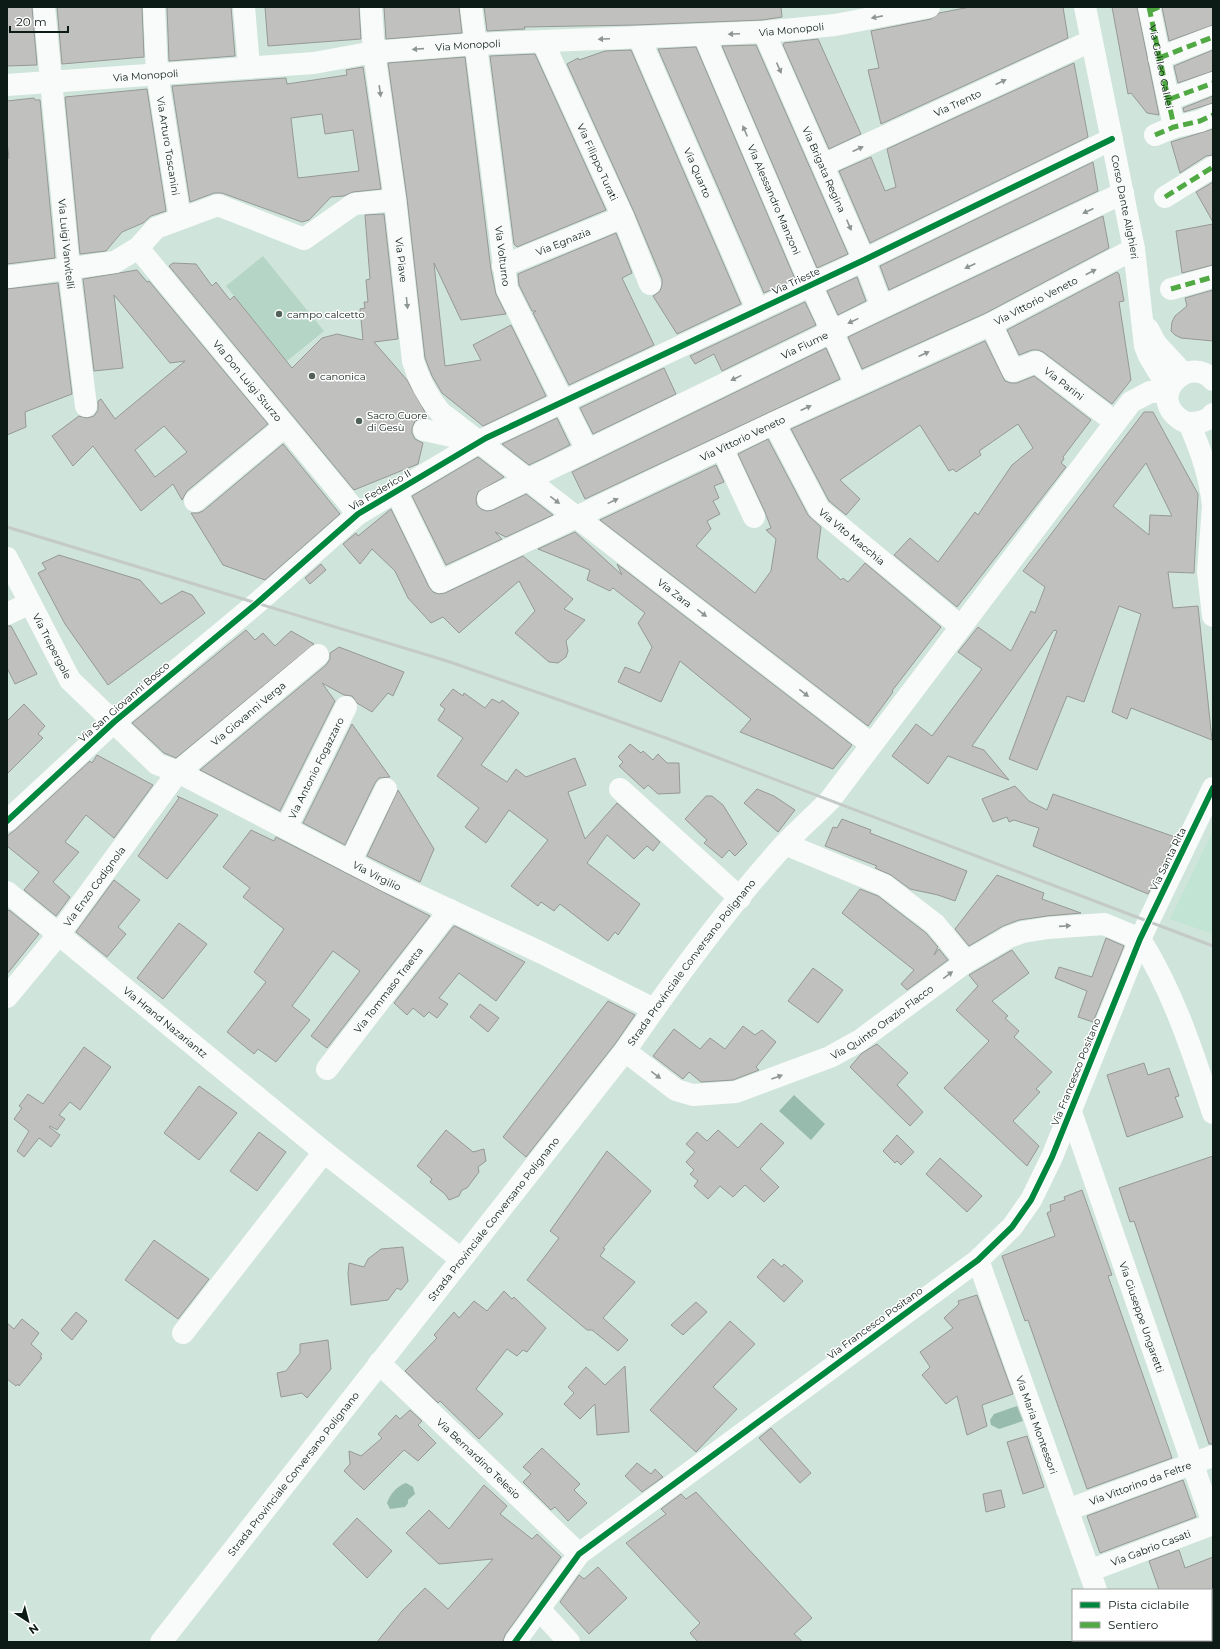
<svg xmlns="http://www.w3.org/2000/svg" width="1220" height="1649" viewBox="0 0 1220 1649" font-family="Montserrat,sans-serif">
  <rect width="100%" height="100%" fill="#cfe4db"/>
  <path fill="#c1e4d5" d="M1213,831V934L1170,919Z"/>
  <path fill="#b5d5c7" d="M263,256L324,331L287,361L226,286Z"/>
  <path fill="#97bbac" d="M794,1095L825,1124L811,1140L779,1111Z
    M1017,1406L1023,1421L999,1429L991,1425L990,1420L994,1414Z
    M406,1483L413,1487L415,1494L408,1500V1503L405,1507L390,1509L387,1503C390,1494 397,1486 406,1483Z"/>
  <path fill="#c0c1be" stroke="#969996" fill-rule="evenodd" d="M7,7H32L37,65L7,66Z
    M57,7H142L144,57L62,64Z
    M167,7H231L235,56L169,61Z
    M265,7H359L361,39L268,46Z
    M384,7H459L462,33L386,39Z
    M484,7H781L782,17L762,20L635,25L524,27L525,29L487,31Z
    M970,7H1063L1068,38L881,124L868,70L879,68L871,31L931,19L939,13Z
    M1112,7H1137L1159,115L1147,113L1131,93L1128,94Z
    M1162,7H1213V25L1169,41Z
    M818,39L861,134L829,149L783,45L784,43Z
    M756,45L848,254L817,268L722,46Z
    M696,47L795,279L764,293L658,49Z
    M631,50L741,304L677,334L653,296L660,291L662,285V279L634,212L567,64L578,58L579,60L605,51Z
    M1213,50V71L1178,83L1174,66Z
    M535,54L606,210L517,247L514,244L490,56Z
    M465,57L491,270L496,294L506,314L461,320L434,263L445,366L481,360L473,345L511,325L546,396L483,426L442,393L432,376L425,358L407,198L388,63Z
    M1074,63L1088,137L870,243L839,171L871,157L885,191L896,187L887,149Z
    M363,67L381,189L353,192L344,196L331,197L309,220L302,222L222,193H214L190,202L172,86L286,78L287,84L347,75L346,70ZM322,114L325,134L353,130L359,171L298,178L291,118Z
    M147,89L166,211L151,216L143,223L122,232L106,251L80,254L65,97Z
    M1213,96V103L1184,112L1183,108Z
    M34,98L35,100H40L55,258L7,264V158H9L7,142V101Z
    M1213,129V155L1206,156L1180,173L1171,142Z
    M1093,162L1098,191L889,290L880,266Z
    M1213,182V222L1196,192Z
    M384,214L398,339L374,342L407,380L425,412L424,418L415,421L412,428V433L415,439L423,443L418,464L354,490L169,266L173,263L196,264L212,286L216,282L230,300L234,296L292,368L322,338L337,334L363,340L360,309L365,308L364,302H368L366,280L370,279L365,215Z
    M1103,216L1109,248L986,313L862,369L848,337Z
    M1213,224V265L1182,273L1176,231Z
    M616,233L632,273L622,278L654,345L569,385L533,313L536,311H532L519,285L518,274Z
    M137,270L147,282L149,281L268,424L187,491L182,500L173,484L141,511L93,446L73,466L52,436L79,416L87,418L94,416L98,410V401L101,399L115,419L185,361L170,363L114,295L123,368L94,371L83,279ZM164,426L187,452L155,477L135,450Z
    M1117,272L1119,274L1124,301L1119,302L1131,380L1112,404L1043,352L1038,350H1032L1019,355L1007,330Z
    M857,277L866,301L838,315L827,291Z
    M58,283L72,394L25,412L26,427L7,435V289Z
    M1213,290V341L1181,338L1175,335L1171,331L1172,322L1175,316L1187,306L1185,298Z
    M805,302L816,325L722,371L714,354L695,364L690,356Z
    M985,341L1005,381L1011,383H1017L1034,376L1091,420L1063,457L1064,459L1061,463L1066,467L957,607L894,555L910,538L938,562L975,512L978,515L1012,465L1033,448L1018,424L979,451L981,455L956,472L953,469L949,471L920,425L840,480L860,499L846,515L829,501L791,429Z
    M826,348L840,379L585,499L572,472Z
    M664,368L676,394L593,434L580,408Z
    M1144,412H1153L1198,494L1194,573L1168,572L1173,608L1198,606L1212,740L1131,708L1127,719L1112,712L1141,614L1119,606L1084,702L1067,696L1037,770L1009,759L1057,631L1054,630L972,746L984,750L1009,780L948,756L928,784L892,756L916,724L932,736L982,669L958,652L978,627L1011,651L1031,611L1035,613L1045,587L1023,571ZM1146,463L1172,516L1150,515L1149,535L1113,506Z
    M557,418L570,445L546,457L529,465L502,444Z
    M768,439L808,515L821,527L817,558L841,580L843,578L848,582L865,563L941,627L892,691L893,692L868,726L600,520L716,465L724,482L714,486L719,498L713,501L720,514L707,521L711,529L696,546L755,593L771,571L776,539L766,530L771,528L765,512L738,454Z
    M283,444L340,514L265,580L223,565L191,513H198L203,511Z
    M478,457L504,477L478,492L476,499L477,505L481,509L487,511L493,510L526,494L553,515L506,537L495,532L502,539L446,565L412,496Z
    M391,509L429,587L433,592L439,594L445,593L523,556L573,599L564,609L585,620L566,641L568,651L566,657L558,663L549,662L515,633L535,611L519,581L459,633L443,617L431,623L408,598L395,571L372,549L360,564L343,544L356,533L358,536Z
    M575,532L622,575L617,564L852,745L833,769L740,732L751,719L680,661L661,702L618,682L625,667L640,673L652,647L638,623L645,613L613,588L610,591L587,580L590,570L538,549Z
    M59,555L140,580L161,604L182,591L192,595L205,613L108,685L65,624L38,573L46,569L42,563Z
    M321,564L326,570L310,584L305,578Z
    M7,626H11L37,674L15,684L7,668Z
    M246,630L255,640L263,633L275,646L291,631L314,644L176,758L164,753L132,723Z
    M339,647L404,672L393,696L388,693L372,712L357,703L352,696L344,695L322,683L335,701L280,811L200,770L326,665L330,659V653Z
    M453,689L463,696L464,693L485,708L492,699L500,703L502,700L519,713L481,765L507,782L516,769L526,777L575,758L586,785L568,792L585,839L617,803L660,842L653,851L647,846L634,859L607,835L587,863L640,904L618,935L615,932L608,941L560,904L554,911L541,902L538,906L511,886L548,840L509,810L486,843L465,827L479,808L437,776L463,738L438,720L445,709L440,705Z
    M24,704L45,726L38,734L43,738L7,774V721Z
    M352,724L390,777L379,778L375,783L345,845L303,823Z
    M630,744L641,753L643,751L653,760L658,754L667,763H679L680,793L658,794L648,785L644,789L619,766L623,762L618,757Z
    M97,755L153,785L114,838L86,815L65,842L79,852L53,882L70,897L56,916L24,890L39,872L7,846V836L15,830L90,761L92,763Z
    M1015,786L1029,801L1047,810L1053,794L1175,837L1148,894L1033,846L1039,828L1014,820L1009,822L1007,817L993,822L982,799Z
    M757,789L774,796L795,810L778,832L744,803Z
    M398,790L434,849L420,882L367,856Z
    M177,796L218,815L167,879L138,856L179,798Z
    M706,796H712L723,805L747,844L735,856L729,850L722,858L704,843L707,840L685,819Z
    M842,819L871,830L870,833L967,871L955,901L938,895L910,889L891,875L875,868L877,866L825,846L833,827L837,828Z
    M251,830L274,841L276,837L430,916L327,1048L311,1036L360,971L333,951L292,1006L310,1020L276,1062L258,1049L254,1054L227,1032L266,982L254,972L284,929L243,897L250,888L223,867Z
    M997,875L1044,893L1042,899L1081,913L1047,916L1019,920L1003,926L969,946L955,929Z
    M114,880L140,900L118,927L126,934L107,957L76,932Z
    M860,889L878,896L926,933L938,947L934,955L939,949L948,960L907,990L901,984L914,970L842,913Z
    M9,910L39,934L7,974V912Z
    M179,923L207,944L163,999L137,978Z
    M455,926L525,962L496,1001L459,973L439,998L448,1004L437,1018L429,1012L424,1017L413,1008L407,1015L394,1003L453,927Z
    M1106,938L1124,946L1093,1022L1078,1017L1087,991L1055,978L1059,967L1092,977Z
    M1012,950L1029,973L992,1001L1008,1016L1005,1018L1019,1031L1014,1037L1052,1072L1036,1089L1040,1092L1013,1121L1039,1146L1027,1166L944,1088L989,1041L956,1010L978,986L969,975Z
    M813,968L843,990L818,1023L788,1001Z
    M608,1001L635,1015L615,1044L526,1157L503,1137Z
    M480,1004L499,1018L488,1032L470,1017Z
    M743,1026L755,1035L762,1030L776,1042L756,1067L759,1070L733,1080L701,1082L689,1072L683,1079L653,1056L674,1029L700,1049L710,1038L725,1049Z
    M877,1044L908,1073L897,1085L923,1112L910,1126L850,1067L862,1053Z
    M84,1047L111,1067L80,1110L70,1102L59,1115L65,1119L57,1130L50,1126L49,1127L60,1135L51,1147L39,1138L24,1157L17,1151L29,1131L14,1119L22,1108L19,1106L28,1094L43,1104Z
    M1144,1063L1148,1075L1169,1068L1179,1096L1175,1097L1183,1117L1127,1137L1107,1075Z
    M199,1086L237,1113L199,1160L164,1133Z
    M761,1123L784,1143L760,1169L779,1187L764,1202L745,1185L733,1197L720,1186L708,1199L694,1186L698,1181L690,1174L694,1170L686,1162L695,1152L686,1144L697,1132L707,1141L718,1130L738,1148Z
    M446,1130L473,1152L484,1149L486,1161L478,1167L479,1172L467,1188L462,1190L459,1196L449,1200L445,1194L430,1182L432,1179L417,1166Z
    M259,1132L286,1152L257,1191L230,1171Z
    M897,1135L914,1152L901,1165L897,1161L895,1163L883,1151Z
    M607,1151L651,1191L603,1248L605,1249L600,1256L635,1282L603,1318L628,1340L618,1351L592,1330H587L527,1280L559,1238L550,1231Z
    M1213,1156V1444H1209L1134,1221L1130,1222L1119,1188Z
    M940,1158L982,1196L967,1212L926,1174Z
    M1082,1190L1112,1275L1108,1276L1172,1458L1087,1489L1028,1320L1025,1321L1002,1256L1055,1236L1047,1213L1051,1211L1050,1205L1065,1200L1064,1197Z
    M154,1240L209,1279L178,1319L125,1280Z
    M403,1247L408,1281L401,1290L397,1288L388,1300L351,1305L348,1274L349,1263L364,1267L368,1259L381,1249Z
    M773,1259L782,1267L784,1264L803,1281L784,1302L757,1277Z
    M504,1291L512,1299L514,1297L546,1328L527,1352L523,1350L517,1356L507,1349L476,1389L503,1414L479,1439L440,1401L438,1403L405,1371L437,1338L434,1335L454,1312L459,1318L474,1301L487,1311Z
    M977,1295L1013,1394L982,1405L987,1426L967,1435L957,1396L946,1404L922,1375L930,1367L920,1352L953,1328L944,1318L959,1304L958,1301Z
    M696,1302L707,1312L683,1335L671,1325Z
    M76,1312L87,1321L72,1340L61,1330Z
    M22,1319L39,1333L31,1344L42,1354L40,1357L42,1358L19,1386L18,1384L16,1386L7,1379V1323L14,1329Z
    M730,1321L755,1344L713,1387L737,1409L696,1452L650,1410Z
    M328,1340L331,1369L307,1398L302,1393L281,1397L277,1373L286,1371L300,1353V1344Z
    M625,1366L629,1432L597,1435L595,1404L580,1419L564,1404L574,1393L568,1387L586,1367L605,1385Z
    M410,1410L422,1421L418,1425L436,1443L418,1461L404,1450L364,1490L344,1471L350,1464L349,1451L361,1456L382,1438L378,1434L396,1415L400,1419Z
    M771,1428L811,1473L800,1483L759,1438Z
    M1027,1436L1044,1487L1023,1494L1007,1442Z
    M542,1448L580,1484L574,1490L587,1503L568,1521L555,1507L551,1510L523,1482L531,1474L523,1467Z
    M637,1463L651,1474L655,1469L663,1477L642,1492L625,1476Z
    M1183,1480L1196,1517L1100,1553L1087,1516Z
    M484,1485L507,1506L500,1514L532,1539L537,1534L561,1557L505,1635L503,1642H377L402,1611L425,1588L448,1609L493,1559L439,1564L406,1533L429,1510L449,1529Z
    M1001,1490L1005,1507L986,1512L983,1494Z
    M696,1492L812,1618L794,1634L803,1642H698L690,1633L700,1623L626,1543L666,1514L661,1509L681,1494L686,1499Z
    M357,1518L392,1551L367,1578L333,1544Z
    M1179,1550L1185,1568L1213,1557V1590H1159L1149,1561Z
    M598,1567L627,1598L589,1634L560,1602L579,1575L584,1579Z"/>
  <g fill="none" stroke-linecap="round" stroke-linejoin="round">
    <g stroke="#f8fbfa" stroke-width="22">
      <path id="s1" d="M44,7L69,269L86,406"/>
      <path id="s2" d="M154,7L157,73L180,219"/>
      <path d="M244,7L249,66"/>
      <path id="s3" d="M371,7L374,52L395,200L413,361C419,381 427,396 440,412L871,744"/>
      <path id="s4" d="M471,7L507,289L587,450"/>
      <path id="s5" d="M1085,7L1134,249L1145,346L1149,356L1169,389"/>
      <path id="s6" d="M1149,7L1174,127"/>
      <path id="s7" d="M764,32L864,260L882,307"/>
      <path id="s8" d="M704,35L811,285L856,385"/>
      <path id="s9" d="M639,37L757,309"/>
      <path id="s10" d="M543,42L623,217L650,284"/>
      <path d="M1159,58L1213,37"/>
      <path id="s11" d="M7,85L314,63L374,52L475,44L764,32L835,25L929,7"/>
      <path d="M1170,99L1213,83"/>
      <path d="M1155,135L1174,127L1200,121L1213,115"/>
      <path id="s12" d="M823,165L1091,41"/>
      <path d="M1165,197L1213,167"/>
      <path id="s13" d="M138,248L358,514"/>
      <path id="s14" d="M503,266L623,217"/>
      <path d="M7,277L115,262L138,248L156,228L218,205L304,239L354,204L395,200"/>
      <path d="M1171,289L1213,277"/>
      <path id="s15" d="M991,324L1013,371L1036,362L1115,422"/>
      <path d="M1148,329L1156,344L1183,373"/>
      <path id="s16" d="M774,423L819,509L960,626"/>
      <path d="M1189,423C1201,451 1210,476 1213,506L1208,572L1213,616"/>
      <path d="M424,430L470,440"/>
      <path d="M722,448L754,517"/>
      <path id="s17" d="M396,491L440,582L774,423L991,324L1134,249"/>
      <path id="s18" d="M488,499L882,307L1123,193"/>
      <path d="M195,501L285,426"/>
      <path id="s19" d="M7,558L70,680L157,764L178,772L387,881L542,953L654,1009"/>
      <path d="M7,614L30,603"/>
      <path d="M620,789L740,898"/>
      <path d="M7,821L114,722L257,603L358,514L486,438L864,260L1112,139"/>
      <path id="s20" d="M286,828L346,707"/>
      <path d="M785,844L884,885L935,924L966,962"/>
      <path d="M350,862L386,789"/>
      <path id="s21" d="M7,892L324,1152L461,1259"/>
      <path d="M1140,939C1174,993 1193,1053 1213,1113"/>
      <path id="s22" d="M7,997L59,934L178,772L318,655"/>
      <path id="s23" d="M625,1051L676,1090L693,1095L736,1092L830,1057L859,1041L966,962L1009,937L1023,932L1048,928L1104,924L1140,939"/>
      <path id="s24" d="M327,1069L450,910"/>
      <path id="s25" d="M1071,1112L1213,1523"/>
      <path id="s26" d="M978,1260L1096,1590"/>
      <path d="M183,1333L324,1152"/>
      <path id="s27" d="M379,1363L579,1554"/>
      <path id="s28" d="M1067,1510L1213,1456"/>
      <path id="s29" d="M1089,1571L1213,1524"/>
      <path d="M539,1609L569,1642"/>
      <path d="M1113,1640L1114,1642"/>
      <path d="M515,1642L579,1554L978,1260L1012,1227L1031,1200L1052,1157L1140,939L1213,788"/>
    </g>
    <g stroke="#f8fbfa" stroke-width="22">
      <path d="M1213,380C1190,355 1151,391 1175,415C1179,419 1185,423 1191,423C1199,423 1208,421 1213,414"/>
      <path id="s30" d="M161,1642L625,1051C674,980 726,909 784,845C799,829 815,815 830,800L1131,402L1150,392H1168"/>
    </g>
    <path stroke="#c4cac7" stroke-width="3" d="M7,527L447,661L565,702L666,738L1213,946"/>
    <path stroke="#50a942" stroke-width="5" stroke-dasharray="10 5" stroke-linecap="butt" d="M1149,7L1174,127
      M1150,11L1159,7
      M1159,58L1213,37
      M1170,99L1213,83
      M1155,135L1174,127L1200,121L1213,115
      M1165,197L1213,167
      M1171,289L1213,277"/>
    <g stroke="#fff" stroke-width="8">
      <path id="cycleway" d="M7,821L114,722L257,603L358,514L486,438L864,260L1112,139
        M515,1642L579,1554L978,1260L1012,1227L1031,1200L1052,1157L1140,939L1213,788"/>
    </g>
    <use href="#cycleway" stroke="#00873e" stroke-width="6"/>
  </g>
  <defs><path id="oneway-solid" d="M-6-.8H1V-3.2L6.5 0L1 3.2V.8H-6Z"/></defs>
  <g fill="#8e9693">
    <use href="#oneway-solid" transform="translate(877 17) rotate(169)"/>
    <use href="#oneway-solid" transform="translate(734 34) rotate(177)"/>
    <use href="#oneway-solid" transform="translate(604 39) rotate(177)"/>
    <use href="#oneway-solid" transform="translate(418 49) rotate(176)"/>
    <use href="#oneway-solid" transform="translate(779 68) rotate(66)"/>
    <use href="#oneway-solid" transform="translate(1001 82) rotate(-25)"/>
    <use href="#oneway-solid" transform="translate(380 91) rotate(82)"/>
    <use href="#oneway-solid" transform="translate(745 131) rotate(-113)"/>
    <use href="#oneway-solid" transform="translate(858 149) rotate(-25)"/>
    <use href="#oneway-solid" transform="translate(1088 211) rotate(155)"/>
    <use href="#oneway-solid" transform="translate(849 225) rotate(67)"/>
    <use href="#oneway-solid" transform="translate(970 266) rotate(155)"/>
    <use href="#oneway-solid" transform="translate(1091 272) rotate(-27)"/>
    <use href="#oneway-solid" transform="translate(407 303) rotate(84)"/>
    <use href="#oneway-solid" transform="translate(853 321) rotate(154)"/>
    <use href="#oneway-solid" transform="translate(924 354) rotate(-25)"/>
    <use href="#oneway-solid" transform="translate(736 378) rotate(154)"/>
    <use href="#oneway-solid" transform="translate(806 408) rotate(-25)"/>
    <use href="#oneway-solid" transform="translate(555 500) rotate(37)"/>
    <use href="#oneway-solid" transform="translate(613 501) rotate(-26)"/>
    <use href="#oneway-solid" transform="translate(702 613) rotate(38)"/>
    <use href="#oneway-solid" transform="translate(804 693) rotate(38)"/>
    <use href="#oneway-solid" transform="translate(1065 926) rotate(-4)"/>
    <use href="#oneway-solid" transform="translate(948 975) rotate(-37)"/>
    <use href="#oneway-solid" transform="translate(656 1075) rotate(37)"/>
    <use href="#oneway-solid" transform="translate(777 1077) rotate(-20)"/>
  </g>
  <g fill="#50615a" stroke="#fff" stroke-width="1.5">
    <circle cx="279" cy="314" r="4"/>
    <circle cx="312" cy="376" r="4"/>
    <circle cx="359" cy="421" r="4"/>
  </g>
  <g text-anchor="middle" dominant-baseline="central" stroke-width="3" stroke-linejoin="round" paint-order="stroke">
    <g font-size="10" fill="#0c1b15" stroke="#fff">
      <text stroke="none"><textPath href="#s11" startOffset="787">Via Monopoli</textPath></text>
      <text stroke="none"><textPath href="#s11" startOffset="463">Via Monopoli</textPath></text>
      <text stroke="none"><textPath href="#s6" startOffset="61">Via Galileo Galilei</textPath></text>
      <text stroke="none"><textPath href="#s11" startOffset="139">Via Monopoli</textPath></text>
      <text stroke="none"><textPath href="#s12" startOffset="148">Via Trento</textPath></text>
      <text stroke="none"><textPath href="#s2" startOffset="140">Via Arturo Toscanini</textPath></text>
      <text stroke="none"><textPath href="#s10" startOffset="132">Via Filippo Turati</textPath></text>
      <text stroke="none"><textPath href="#s7" startOffset="150">Via Brigata Regina</textPath></text>
      <text stroke="none"><textPath href="#s9" startOffset="148">Via Quarto</textPath></text>
      <text stroke="none"><textPath href="#s8" startOffset="179">Via Alessandro Manzoni</textPath></text>
      <text stroke="none"><textPath href="#s5" startOffset="204">Corso Dante Alighieri</textPath></text>
      <text stroke="none"><textPath href="#s14" startOffset="65">Via Egnazia</textPath></text>
      <text stroke="none"><textPath href="#s1" startOffset="238">Via Luigi Vanvitelli</textPath></text>
      <text stroke="none"><textPath href="#s4" startOffset="251">Via Volturno</textPath></text>
      <text stroke="none"><textPath href="#s3" startOffset="255">Via Piave</textPath></text>
      <text transform="translate(796 281) rotate(-25)">Via Trieste</text>
      <text stroke="none"><textPath href="#s17" startOffset="760">Via Vittorio Veneto</textPath></text>
      <text stroke="none"><textPath href="#s18" startOffset="352">Via Fiume</textPath></text>
      <text stroke="none"><textPath href="#s13" startOffset="172">Via Don Luigi Sturzo</textPath></text>
      <text stroke="none"><textPath href="#s15" startOffset="112">Via Parini</textPath></text>
      <text stroke="none"><textPath href="#s17" startOffset="436">Via Vittorio Veneto</textPath></text>
      <text transform="translate(380 490) rotate(-31)">Via Federico II</text>
      <text stroke="none"><textPath href="#s16" startOffset="140">Via Vito Macchia</textPath></text>
      <text stroke="none"><textPath href="#s3" startOffset="711">Via Zara</textPath></text>
      <text stroke="none"><textPath href="#s19" startOffset="99">Via Trepergole</textPath></text>
      <text transform="translate(124 702) rotate(-41)">Via San Giovanni Bosco</text>
      <text stroke="none"><textPath href="#s22" startOffset="374">Via Giovanni Verga</textPath></text>
      <text stroke="none"><textPath href="#s20" startOffset="67">Via Antonio Fogazzaro</textPath></text>
      <text transform="translate(1168 859) rotate(-64)">Via Santa Rita</text>
      <text stroke="none"><textPath href="#s19" startOffset="505">Via Virgilio</textPath></text>
      <text stroke="none"><textPath href="#s22" startOffset="141">Via Enzo Codignola</textPath></text>
      <text stroke="none"><textPath href="#s30" startOffset="862">Strada Provinciale Conversano Polignano</textPath></text>
      <text stroke="none"><textPath href="#s24" startOffset="100">Via Tommaso Traetta</textPath></text>
      <text stroke="none"><textPath href="#s23" startOffset="288">Via Quinto Orazio Flacco</textPath></text>
      <text stroke="none"><textPath href="#s21" startOffset="205">Via Hrand Nazariantz</textPath></text>
      <text transform="translate(1076 1072) rotate(-68)">Via Francesco Positano</text>
      <text stroke="none"><textPath href="#s30" startOffset="538">Strada Provinciale Conversano Polignano</textPath></text>
      <text stroke="none"><textPath href="#s25" startOffset="217">Via Giuseppe Ungaretti</textPath></text>
      <text transform="translate(875 1323) rotate(-36)">Via Francesco Positano</text>
      <text stroke="none"><textPath href="#s26" startOffset="175">Via Maria Montessori</textPath></text>
      <text stroke="none"><textPath href="#s27" startOffset="138">Via Bernardino Telesio</textPath></text>
      <text stroke="none"><textPath href="#s30" startOffset="214">Strada Provinciale Conversano Polignano</textPath></text>
      <text stroke="none"><textPath href="#s28" startOffset="78">Via Vittorino da Feltre</textPath></text>
      <text stroke="none"><textPath href="#s29" startOffset="66">Via Gabrio Casati</textPath></text>
    </g>
    <g font-size="10" fill="#0c1b15" stroke="#fff" text-anchor="start">
      <text x="287" y="314">campo calcetto</text>
      <text x="320" y="376">canonica</text>
      <text x="367" y="415">Sacro Cuore<tspan x="367" dy="12">di Gesù</tspan></text>
    </g>
  </g>
  <rect width="1220" height="1649" fill="none" stroke="#0c1b15" stroke-width="16"/>
  <rect x="1072" y="1589" width="140" height="52" fill="#ffffff" stroke="#9ea4a1"/>
  <rect x="1080" y="1602" width="20" height="6" fill="#00873e" stroke="#9ea4a1"/>
  <text x="1108" y="1609" font-size="12" fill="#0c1b15">Pista ciclabile</text>
  <rect x="1080" y="1622" width="20" height="6" fill="#50a942" stroke="#9ea4a1"/>
  <text x="1108" y="1629" font-size="12" fill="#0c1b15">Sentiero</text>
  <g transform="translate(28 1621) rotate(144)" stroke="#ffffff" stroke-width="3" paint-order="stroke">
  <path d="M0-3L7 15L0 10L-7 15Z" fill="#0c1b15"/>
  <text y="-6" font-size="11" font-weight="bold" text-anchor="middle" fill="#0c1b15">N</text>
  </g>
  <path d="M10 26v6h58v-6" fill="none" stroke="#0c1b15" stroke-width="2"/>
  <text x="16" y="26" font-size="12" fill="#0c1b15" stroke="#ffffff" stroke-width="3" paint-order="stroke">20 m</text>
</svg>
